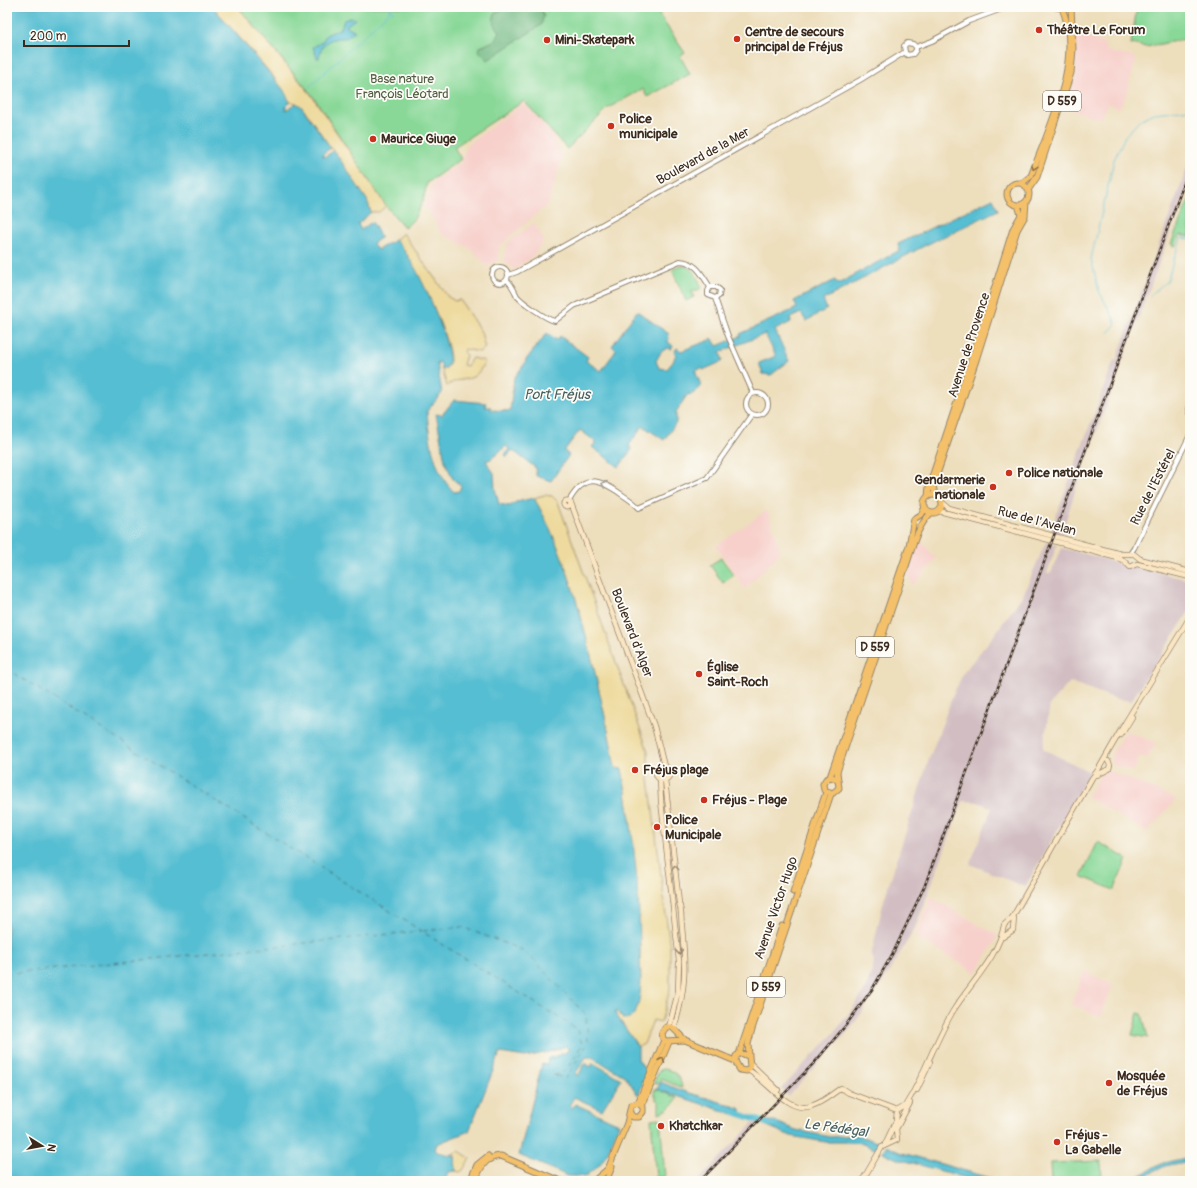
<svg xmlns="http://www.w3.org/2000/svg" width="1197" height="1188" viewBox="0 0 1197 1188" font-family="Pangolin,sans-serif">
  <rect width="100%" height="100%" fill="#fdfcf7"/>
  <filter id="ink" filterUnits="userSpaceOnUse"><feTurbulence type="fractalNoise" baseFrequency=".025" numOctaves="2"/><feDisplacementMap in="SourceGraphic" scale="8" xChannelSelector="R" yChannelSelector="G"/><feConvolveMatrix kernelMatrix="1 2 1 2 8 2 1 2 1" color-interpolation-filters="sRGB"/></filter>
  <filter id="wash" filterUnits="userSpaceOnUse"><feTurbulence type="fractalNoise" baseFrequency=".012" numOctaves="4" result="noise"/><feDisplacementMap in="SourceGraphic" scale="16" xChannelSelector="R" yChannelSelector="G"/><feGaussianBlur stdDeviation="0.9" result="paint"/><feColorMatrix in="noise" values="0 0 0 0 0 0 0 0 0 0 0 0 0 0 0 0 0 1.4 0 .05"/><feComposite in="paint" operator="in"/></filter>
  <g filter="url(#wash)">
    <rect width="100%" height="100%" fill="#eddebc"/>
    <path fill="#f7d0cb" d="M1076,36L1091,38L1103,43L1107,51L1134,57L1136,60L1126,95L1119,108L1108,103L1101,119L1065,108L1076,72Z
      M524,103L552,135L562,157L548,204L499,246L498,260L488,267L471,249L442,234L428,210L423,205L428,198L433,182L461,163L467,145Z
      M534,223L544,240L533,256L514,270L504,260L507,243Z
      M766,511L768,512L780,550L778,555L745,589L716,546Z
      M920,539L936,559L913,585L908,574Z
      M1126,731L1156,743L1147,759L1140,756L1133,772L1112,764L1111,760L1112,753Z
      M1110,771L1176,799L1147,832L1087,797L1101,774Z
      M931,897L998,936L976,973L915,936Z
      M1084,971L1111,984L1112,987L1101,1017L1071,1004Z"/>
    <path fill="#d2bec2" d="M1190,160V179L1077,485L1061,535L1050,532L1114,360L1116,361Z
      M1046,542L1057,545L1047,573H1051L1061,548L1188,580L1190,581V610L1131,701L1117,699L1070,682L1050,704L1043,749L1090,772L1025,887L970,864L992,808L978,802L963,801L915,928L886,977L852,1027L788,1096L781,1089L835,1032L864,992L873,968L874,960L871,956L884,900L928,762L953,695L964,672L995,634L1023,595Z
      M755,1121L760,1123L705,1181H698Z"/>
    <path fill="#89d898" stroke="#62815b" d="M238,7H654L685,53L680,56L690,74L647,97L643,89L608,108L567,149L524,101L454,147L461,159L427,183L423,201L414,219L405,228L386,206L313,96Z
      M1137,7H1190V38L1146,47L1131,44Z
      M1190,197V237L1180,235L1175,246L1171,244Z
      M679,266C694,265 697,277 702,288L692,292L694,297L686,301L672,270Z
      M721,558L734,575L723,583L710,565Z
      M1098,842L1127,859L1114,890L1081,876Z
      M1138,1013L1142,1014L1148,1038L1132,1035Z
      M662,1069C673,1069 681,1076 682,1088L661,1079L659,1084L654,1082L659,1071Z
      M655,1089H657L678,1098L669,1109L659,1113V1101L656,1100V1096L654,1093Z
      M660,1118L665,1177L656,1178L651,1119Z
      M1101,1161L1102,1181H1051L1050,1163Z"/>
    <path fill="#6eb880" stroke="#54714f" d="M506,7H540L544,16L541,25L488,60L479,51L480,47L496,40L500,32L493,22L495,13Z"/>
    <path fill="#eeda9e" stroke="#94825e" d="M213,7H238L312,96L386,206L379,212H371L367,200L306,112L296,103L290,102L274,77Z
      M403,233L448,297L455,301L460,300L481,332L485,348L479,352L465,349L463,352L466,355L463,365L467,366L472,358L485,361C473,388 463,373 447,386L442,370C447,368 449,366 450,361C452,340 411,254 395,240Z
      M544,495L552,496L558,502L648,751V771L670,948V989L661,1022L653,1020L644,1044L638,1047L615,1013L616,1011L622,1015H633C643,997 641,975 640,955C639,893 633,831 622,769L615,768C610,736 602,704 595,673C581,613 565,552 534,498Z
      M459,1151L470,1158L463,1170L460,1172L456,1171L455,1156L452,1154Z"/>
    <path fill="#55bed2" stroke="#487478" d="M7,7H213L283,89L290,102L286,106V110L296,103L301,106L331,148L323,153V156L325,157L333,151L335,152L367,200L371,212L358,224L361,230L372,222L381,237L373,244L377,250L395,240C415,257 445,329 449,355C450,362 449,367 442,370L440,362L437,363L442,393L427,411C429,438 434,473 454,492L459,491L461,486L453,479L445,461L436,414L442,415L454,400L486,403L485,407H491V410L510,411L514,378L526,362L525,361L547,333L557,340L560,336L588,357L586,361L601,371L615,352L616,350L612,346L637,311L669,334L668,342L673,346L671,349L667,348L661,352L656,361L659,368L667,369L673,362L676,354L674,352L677,348L681,351L713,339L717,346L741,336L740,334L797,308L794,301L835,280L838,284L900,250L898,244L993,198L998,210L924,246L823,300L827,309L806,321L801,313L790,318L791,322L775,330L789,361L771,375L763,374L759,363L776,356L765,334L720,352L723,361L703,370L702,368L695,371L701,385L695,393L687,395L676,412V423L664,440L643,426L629,445L632,449L619,467L592,447L596,442L580,430L564,451L569,455L551,481L536,476V468L512,450L507,457L505,455L509,449L506,446L491,459L486,461L494,473L495,489L499,504L510,506L516,502L534,498C565,551 581,613 595,673C602,704 610,736 615,768L622,769C633,830 640,892 640,954C640,972 643,990 637,1008C635,1014 631,1019 624,1019L616,1011L615,1013L638,1047V1059L647,1073L644,1081H641L643,1084L638,1095L626,1077L592,1057H586L575,1074L578,1076L585,1063L591,1067L593,1063L621,1079L602,1110L574,1097L569,1106L573,1108L575,1104L619,1124C611,1143 607,1164 587,1174L588,1176H568L519,1155L542,1064L547,1065L548,1059L567,1052L568,1049L566,1046L549,1052L525,1057L500,1053L469,1131L437,1144L435,1149L437,1152L455,1156L456,1171L448,1172L445,1181H7Z
      M352,17L355,19L346,26L354,30V32L346,38C332,37 321,42 319,58H317L313,47L322,42L326,35L341,28L344,20Z
      M661,1082C686,1094 715,1099 741,1109L742,1117L662,1091L657,1089Z
      M764,1120L776,1122L796,1130L830,1137L858,1135L879,1143L875,1149L858,1142H825L791,1136L760,1123Z
      M887,1146L899,1152L1001,1181H977L895,1158L883,1152Z
      M1190,1157V1161L1165,1166L1136,1181H1130L1163,1163Z"/>
    <g fill="none" stroke-linecap="round" stroke-linejoin="round">
      <path stroke="#55bed2" stroke-width="1" d="M309,87L389,12L390,8L393,11L392,13
        M1148,297L1167,281L1181,238L1190,239
        M1108,333L1116,324L1115,321L1099,291L1091,259L1114,160L1125,136L1140,120L1154,113L1190,109"/>
      <path stroke="#55bed2" stroke-width="6" d="M734,1112L769,1124"/>
      <path stroke="#445e5d" stroke-width="1" stroke-dasharray="5 4" stroke-linecap="butt" d="M7,669L578,1030L582,1045C575,1055 565,1078 551,1075
        M423,931L462,927L525,951L586,1015L588,1043L566,1078L556,1076
        M7,974L420,931"/>
    </g>
  </g>
  <g filter="url(#ink)">
    <g fill="none" stroke-linecap="round" stroke-linejoin="round">
      <g stroke="#94846d" stroke-width="6">
        <path id="tertiary" d="M916,47L932,41L969,21L1007,7
          M905,52L904,46L907,43L913,44L916,47
          M905,52L907,55L913,54L916,50V47
          M492 275a8 8 0 1 1 16 0a8 8 0 1 1-16 0Z
          M508,275L517,272L860,80L905,52
          M507,280C512,285 514,290 517,296C522,302 547,320 555,321L574,306L680,261C697,262 702,275 710,287
          M710,287H716L720,290L719,296L715,298
          M710,287L708,291V295L715,298
          M715,298L728,336L753,393
          M746 404a11 11 0 1 1 22 0a11 11 0 1 1-22 0Z
          M1190,406L1189,409L1190,413
          M569,501C585,473 599,479 621,494C627,498 634,502 639,508L707,478L752,414
          M1130,554L1134,548L1190,435"/>
      </g>
      <g stroke="#94846d" stroke-width="6">
        <path id="secondary" d="M563.5 504a3.5 3.5 0 1 1 7 0a3.5 3.5 0 1 1-7 0Z
          M571,503L654,726L664,766
          M943,503L949,508L1121,554H1134L1140,559L1190,572
          M939,511L1114,557L1123,560L1130,567L1137,564
          M1137,564L1190,577
          M1121,735L1132,717
          M656 773a7 7 0 1 1 14 0a7 7 0 1 1-14 0Z
          M1097,775L1109,769L1110,765L1108,761
          M660,780L661,801L679,961L678,992L669,1027
          M665,780L679,903C682,911 681,919 682,927C686,969 686,988 674,1029
          M1003,937L1013,930L1014,918
          M750,1063L778,1090
          M748,1070C767,1080 788,1114 811,1106C822,1103 832,1094 841,1088L849,1093L897,1111
          M917,1090L930,1062
          M885,1144L896,1121L897,1111L905,1106L911,1096C926,1069 937,1038 953,1011C970,984 999,956 1004,925L1012,918L1092,778L1098,770L1125,723L1190,617
          M862,1181L882,1147L897,1140L896,1129L910,1103"/>
      </g>
      <g stroke="#94846d" stroke-width="7">
        <path id="primary" d="M1056,7L1062,8L1067,7
          M1022,183L1031,176C1049,127 1084,60 1062,8
          M1007 194a11 11 0 1 1 22 0a11 11 0 1 1-22 0Z
          M1028,190L1037,177L1071,73L1073,49L1071,7
          M924 504a9 9 0 1 1 18 0a9 9 0 1 1-18 0Z
          M935,495L933,486L976,360L1017,230L1025,216L1026,202
          M928,497L929,486L987,312L1013,229L1021,215L1018,205
          M830,777L909,546L914,519L922,514L925,507
          M837,780L832,777L826,779L823,784L824,790L833,793L839,788L837,772L905,569C912,550 916,527 931,513
          M793,892L826,792
          M685,1040L666,1041L663,1039L662,1033L666,1027H672L685,1040L735,1061
          M739,1054L782,926
          M748,1056L741,1053L736,1056L735,1061L740,1070L747,1071L750,1067L748,1044L752,1029L831,794
          M638,1103L664,1040
          M642,1106L669,1042
          M470,1181L477,1165L488,1156
          M475,1181C480,1168 485,1157 501,1156L560,1181
          M594,1181L608,1169L627,1123L631,1105L638,1103L643,1107V1112L639,1117H633L630,1113
          M606,1181L612,1167"/>
      </g>
      <use href="#tertiary" stroke="#fff" stroke-width="4"/>
      <use href="#secondary" stroke="#fbe6c3" stroke-width="4.5"/>
      <use href="#primary" stroke="#f4c16a" stroke-width="5"/>
      <g stroke="#3b2a1e" stroke-width="2.5">
        <path id="rail" d="M700,1181L815,1062L846,1025L873,988L894,951L925,885L1190,167"/>
      </g>
      <use href="#rail" stroke="#fdfcf7" stroke-width="1" stroke-dasharray="3" stroke-linecap="butt"/>
    </g>
    <defs><path id="oneway-chevron" d="M-2-3.5L2.5 0L-2 3.5" fill="none" stroke-width="1.6" stroke-linecap="round" stroke-linejoin="round"/></defs>
    <g stroke="#8e6e40">
      <use href="#oneway-chevron" transform="translate(1034 167) rotate(110)"/>
      <use href="#oneway-chevron" transform="translate(662 1060) rotate(-67)"/>
    </g>
    <use stroke="#a79f9a" href="#oneway-chevron" transform="translate(604 484) rotate(-157)"/>
    <g stroke="#9b8870">
      <use href="#oneway-chevron" transform="translate(675 868) rotate(-97)"/>
      <use href="#oneway-chevron" transform="translate(679 952) rotate(85)"/>
    </g>
  </g>
  <g fill="#c8321e" stroke="#fdfcf7" stroke-width="1.5">
    <circle cx="1039" cy="30" r="4"/>
    <circle cx="737" cy="39" r="4"/>
    <circle cx="547" cy="40" r="4"/>
    <circle cx="611" cy="126" r="4"/>
    <circle cx="373" cy="139" r="4"/>
    <circle cx="1009" cy="473" r="4"/>
    <circle cx="993" cy="487" r="4"/>
    <circle cx="699" cy="674" r="4"/>
    <circle cx="635" cy="770" r="4"/>
    <circle cx="704" cy="800" r="4"/>
    <circle cx="657" cy="827" r="4"/>
    <circle cx="1109" cy="1083" r="4"/>
    <circle cx="661" cy="1126" r="4"/>
    <circle cx="1057" cy="1142" r="4"/>
  </g>
  <g text-anchor="middle" dominant-baseline="central" stroke-width="3.5" stroke-linejoin="round" paint-order="stroke">
    <g fill="#fdfcf7" stroke="#75695f" stroke-width="1">
      <rect x="1043" y="91" width="38" height="20" rx="3"/>
      <rect x="856" y="637" width="38" height="20" rx="3"/>
      <rect x="747" y="977" width="38" height="20" rx="3"/>
    </g>
    <g font-size="12" font-weight="bold" fill="#3b2a1e">
      <text x="1062" y="101">D 559</text>
      <text x="875" y="647">D 559</text>
      <text x="766" y="987">D 559</text>
    </g>
    <g font-size="13" font-weight="bold" fill="#3b2a1e" stroke="#fdfcf7" text-anchor="start">
      <text x="1047" y="30">Théâtre Le Forum</text>
      <text x="745" y="32">Centre de secours<tspan x="745" dy="15">principal de Fréjus</tspan></text>
      <text x="555" y="40">Mini-Skatepark</text>
      <text x="619" y="119">Police<tspan x="619" dy="15">municipale</tspan></text>
      <text x="381" y="139">Maurice Giuge</text>
      <text x="1017" y="473">Police nationale</text>
      <text x="985" y="480" text-anchor="end">Gendarmerie<tspan x="985" dy="15">nationale</tspan></text>
      <text x="707" y="667">Église<tspan x="707" dy="15">Saint-Roch</tspan></text>
      <text x="643" y="770">Fréjus plage</text>
      <text x="712" y="800">Fréjus - Plage</text>
      <text x="665" y="820">Police<tspan x="665" dy="15">Municipale</tspan></text>
      <text x="1117" y="1076">Mosquée<tspan x="1117" dy="15">de Fréjus</tspan></text>
      <text x="669" y="1126">Khatchkar</text>
      <text x="1065" y="1135">Fréjus -<tspan x="1065" dy="15">La Gabelle</tspan></text>
    </g>
    <g font-size="13" fill="#525e43" stroke="#fdfcf7">
      <text x="402" y="79">Base nature<tspan x="402" dy="15">François Léotard</tspan></text>
    </g>
    <g font-size="13" fill="#3b2a1e" stroke="#fdfcf7">
      <text transform="translate(703 156) rotate(-29)">Boulevard de la Mer</text>
      <text transform="translate(969 345) rotate(-72)">Avenue de Provence</text>
      <text transform="translate(1153 487) rotate(-63)">Rue de l'Estérel</text>
      <text transform="translate(1037 521) rotate(15)">Rue de l'Avelan</text>
      <text transform="translate(632 633) rotate(69)">Boulevard d'Alger</text>
      <text transform="translate(776 908) rotate(-71)">Avenue Victor Hugo</text>
    </g>
    <g font-size="14" font-style="italic" fill="#445e5d" stroke="#fdfcf7">
      <text x="557" y="394">Port Fréjus</text>
      <text transform="translate(836 1128) rotate(8)">Le Pédégal</text>
    </g>
  </g>
  <rect width="1197" height="1188" fill="none" stroke="#fdfcf7" stroke-width="24"/>
  <g transform="translate(42 1146) rotate(101)" stroke="#fdfcf7" stroke-width="3" paint-order="stroke">
  <path d="M0-3L7 15L0 10L-7 15Z" fill="#3b2a1e"/>
  <text y="-6" font-size="11" font-weight="bold" text-anchor="middle" fill="#3b2a1e">N</text>
  </g>
  <path d="M24 40v6h105v-6" fill="none" stroke="#3b2a1e" stroke-width="2"/>
  <text x="30" y="40" font-size="12" fill="#3b2a1e" stroke="#fdfcf7" stroke-width="3" paint-order="stroke">200 m</text>
</svg>
